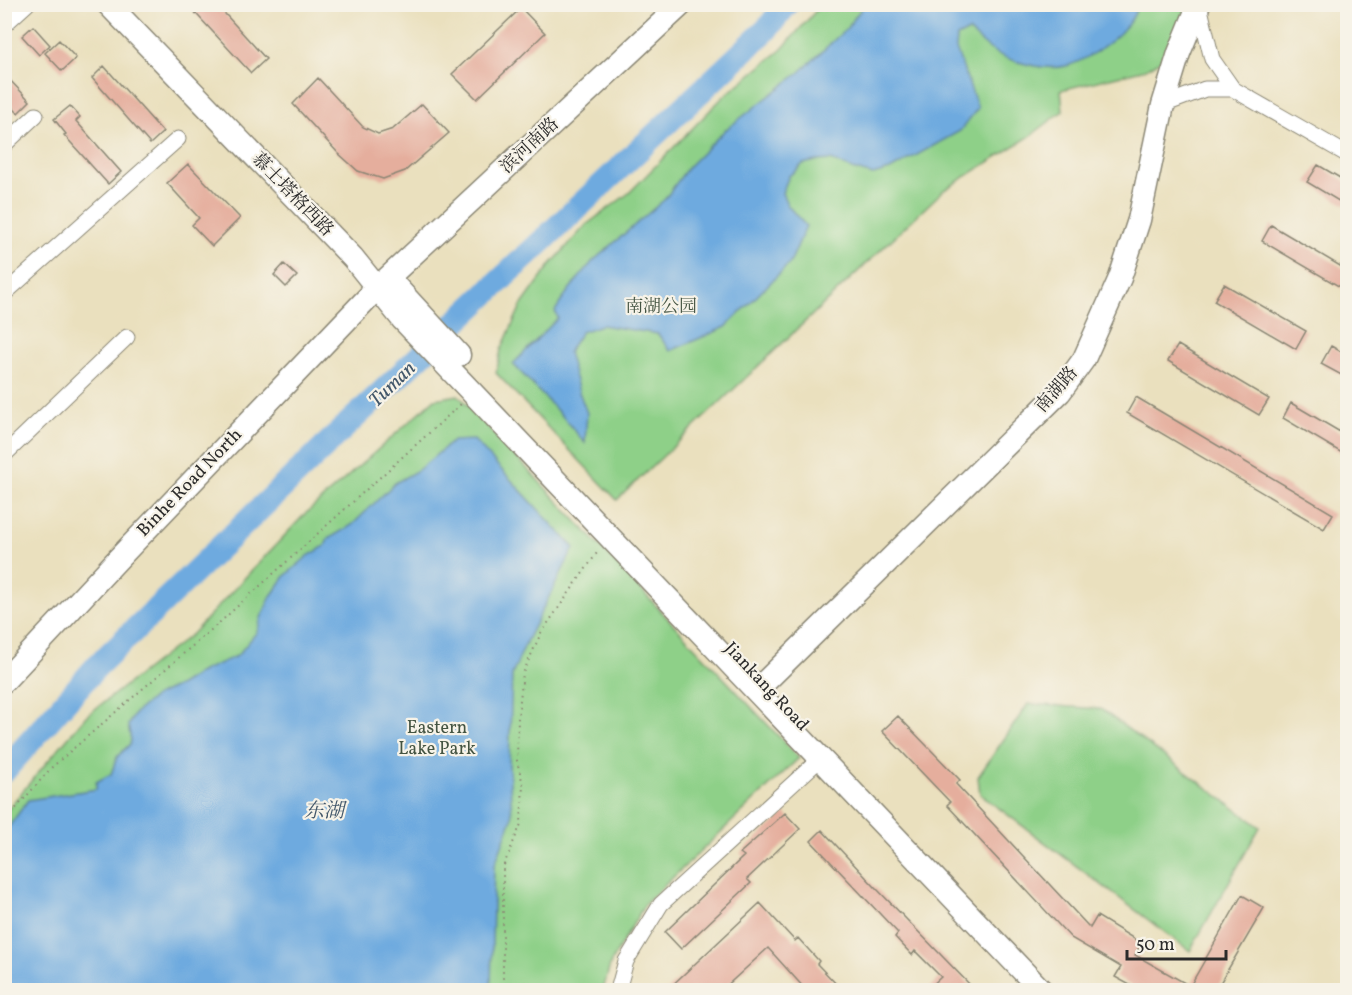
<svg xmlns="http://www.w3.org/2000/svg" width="1352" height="995" viewBox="0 0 1352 995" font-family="Vollkorn,'Noto Serif SC',serif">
  <rect width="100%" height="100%" fill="#f7f3e8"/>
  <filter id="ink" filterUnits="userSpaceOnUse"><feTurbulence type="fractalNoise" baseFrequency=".0167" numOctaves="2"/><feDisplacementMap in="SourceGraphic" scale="12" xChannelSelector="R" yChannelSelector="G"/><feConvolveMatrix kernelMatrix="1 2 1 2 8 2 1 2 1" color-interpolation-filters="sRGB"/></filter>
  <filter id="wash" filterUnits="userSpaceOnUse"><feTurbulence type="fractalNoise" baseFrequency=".008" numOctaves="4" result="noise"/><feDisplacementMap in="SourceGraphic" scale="24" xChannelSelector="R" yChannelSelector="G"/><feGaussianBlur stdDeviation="1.35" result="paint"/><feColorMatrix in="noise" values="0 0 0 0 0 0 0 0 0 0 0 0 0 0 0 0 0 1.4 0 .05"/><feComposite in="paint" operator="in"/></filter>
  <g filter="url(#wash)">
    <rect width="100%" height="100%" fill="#eae0be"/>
    <path fill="#8ed088" stroke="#5c7e5a" stroke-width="1.5" d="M821,5H1188L1165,58L1146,69L1061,90L1063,111L1029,137L944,190L617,500L496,373L501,350L521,306L552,263L586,225L629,193L723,97L781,50Z
      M458,395L799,758L645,904L611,962L603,990H5V812L86,716L192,634L304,515L435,399Z
      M1028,704L1101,709L1260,827L1190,951L980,794L978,777Z"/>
    <path fill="#6eaadf" stroke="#4c6a85" stroke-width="1.5" d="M864,5H1137C1136,18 1121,33 1111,41C1098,51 1082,62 1066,66C1046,71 1007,62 990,49C983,44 976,37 969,31L957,37L956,49L978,108L960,131L890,170L873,175L852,169L831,160L816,161L803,164L789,176L782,193L788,206L806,226L790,263L726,327L670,351L658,334L601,325L581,332L568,352L579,392L587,413L585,443L564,418L513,364L558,318L555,311L568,291L593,261L665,199L688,167L724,131L799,73L847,28Z
      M474,440L574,548L527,640L512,675L509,765L512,818L494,867L491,986L489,990H5V832L28,800L96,789V782L111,774L117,757L130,744L131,740L128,725L136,712L156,696L180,685L202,671L237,656L257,632L261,618L271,596L286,575L308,556L325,546L328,539L352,525L395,483L418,470L453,441Z"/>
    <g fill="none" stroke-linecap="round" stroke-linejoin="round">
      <path stroke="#6eaadf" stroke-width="24" d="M4,771L97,666L350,422L766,30L787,4"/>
    </g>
    <g id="blocks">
      <path fill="#e5ae9d" d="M187,4H216L266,59L251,73Z
        M521,8L545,33L477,99L452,74Z
        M33,26L50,45L39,55L22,36Z
        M59,40L76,58L62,71L45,53Z
        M104,66L163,132L150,144L92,78Z
        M4,74L30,101L18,113L4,99Z
        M318,78L363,127L378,134L393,129L422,104L449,133L405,171L383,179L358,171L338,153L293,104Z
        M70,106L80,117L76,121L121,172L108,184L64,135L66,134L54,119Z
        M188,164L240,218L212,246L192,225L199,218L167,183Z
        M1318,165L1347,182V206L1307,182Z
        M1271,225L1347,270V291L1262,241Z
        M284,264L297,276L286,287L274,275Z
        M1224,284L1306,331L1296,349L1214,301Z
        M1178,345L1269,399L1259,415L1168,361Z
        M1331,346L1347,355V378L1321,364Z
        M1136,397L1333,514L1324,529L1127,413Z
        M1291,403L1347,436V456L1283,418Z
        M898,716L960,780L956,784L1090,928L1097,916L1141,943L1135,955L1190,986L1242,895L1264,908L1216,990H1139L1115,977L1121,967L1071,938L947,805L950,802L882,731Z
        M785,813L800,829L747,879L751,883L681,949L665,932L744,856L740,853Z
        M822,830L875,887L975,990H927L941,977L915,951L912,955L895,937L898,933L811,841Z
        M760,903L795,941L798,938L819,961L817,964L842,990H806L768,948L722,990H667Z"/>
    </g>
  </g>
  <g filter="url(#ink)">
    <use href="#blocks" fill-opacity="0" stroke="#8a8674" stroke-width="1.5"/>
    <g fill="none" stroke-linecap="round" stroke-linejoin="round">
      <g stroke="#8a8674" stroke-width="17">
        <path id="street" d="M1199,5L1212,59L1233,89
          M4,25L27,4
          M1163,105L1205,89H1233L1348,155
          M4,145L36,115
          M4,294L178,139
          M4,455L127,337
          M618,990L626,961L661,904L820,759"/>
      </g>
      <g stroke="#8a8674" stroke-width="25">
        <path id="secondary" d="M108,4L353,258L403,320L1041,990
          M390,280L459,355
          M4,681L118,559L378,287L682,4
          M763,684L1060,392L1084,359L1120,278L1139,220L1163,105L1179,53L1199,4"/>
      </g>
      <path stroke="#8a8674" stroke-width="2" stroke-dasharray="1.5 4.5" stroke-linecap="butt" d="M4,822L52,767L219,623L461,404
        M499,990L503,981V867L521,824L523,784L517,761L518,718L523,673L541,633L599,550"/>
      <use href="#street" stroke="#fff" stroke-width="15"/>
      <use href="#secondary" stroke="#fff" stroke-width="22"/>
    </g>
  </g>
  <g text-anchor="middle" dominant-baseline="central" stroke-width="4.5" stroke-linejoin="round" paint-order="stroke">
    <g font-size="18" fill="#2b2b2b" stroke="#f7f3e8">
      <text transform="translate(530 146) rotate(-43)">滨河南路</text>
      <text transform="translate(292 195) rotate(46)">慕士塔格西路</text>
      <text transform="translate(1057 390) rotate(-49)">南湖路</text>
      <text transform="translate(190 483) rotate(-46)">Binhe Road North</text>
      <text transform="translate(766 687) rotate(47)">Jiankang Road</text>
    </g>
    <g font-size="18" fill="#445442" stroke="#f7f3e8">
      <text x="661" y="307">南湖公园</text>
      <text x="437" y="728">Eastern<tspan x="437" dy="21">Lake Park</tspan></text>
    </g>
    <g font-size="20" font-style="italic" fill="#42576a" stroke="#f7f3e8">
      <text transform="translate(393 385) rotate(-44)">Tuman</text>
      <text x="324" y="812">东湖</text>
    </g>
  </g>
  <rect width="1352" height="995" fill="none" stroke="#f7f3e8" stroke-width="24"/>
  <path d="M1127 950v9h99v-9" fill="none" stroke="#2b2b2b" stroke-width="3"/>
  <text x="1136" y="950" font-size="18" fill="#2b2b2b" stroke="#f7f3e8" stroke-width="4.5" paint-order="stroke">50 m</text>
</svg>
